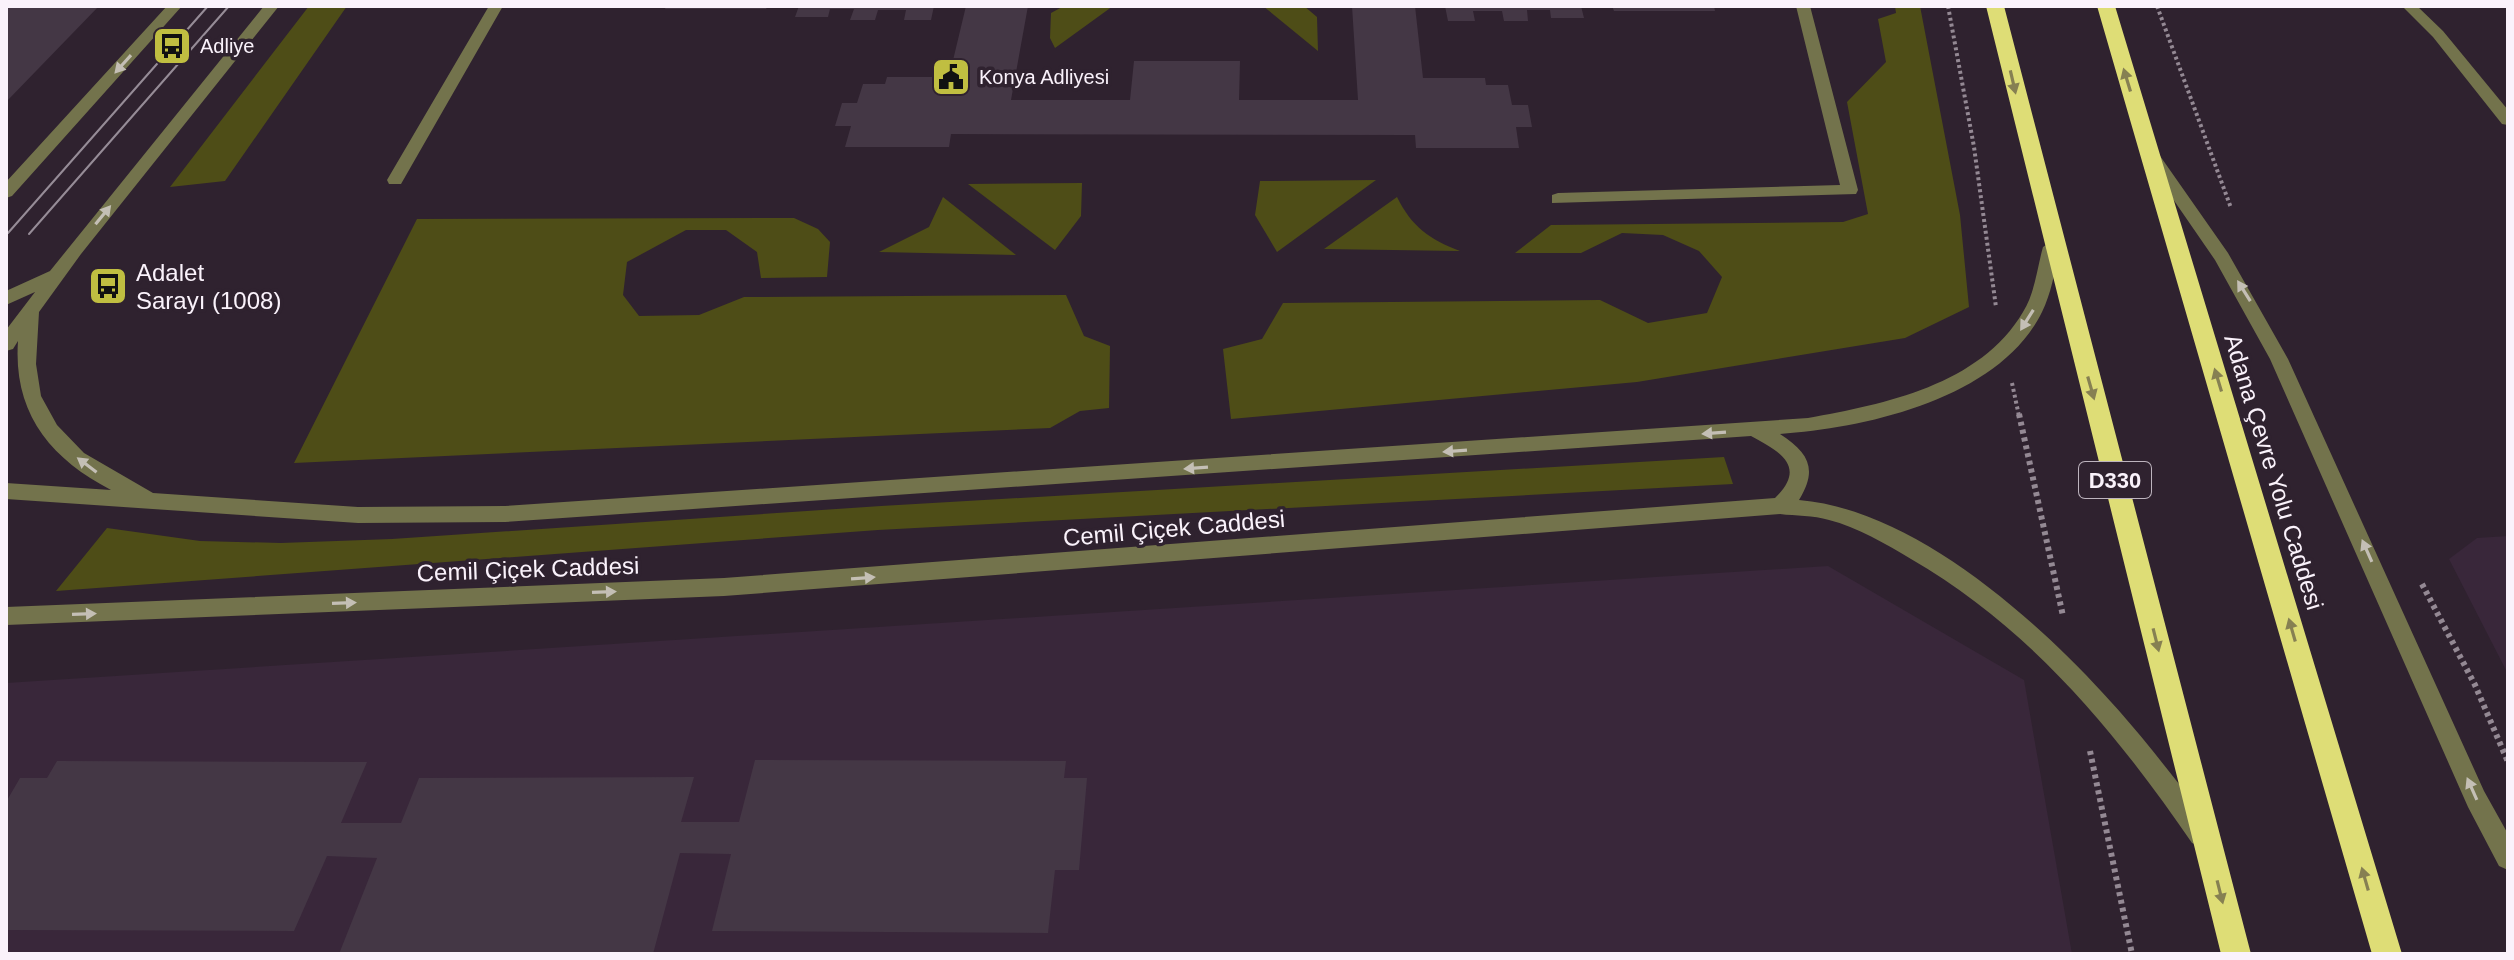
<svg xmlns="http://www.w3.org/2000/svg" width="2514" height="960" viewBox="0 0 2514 960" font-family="Helvetica,sans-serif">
  <rect width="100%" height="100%" fill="#2f222f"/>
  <path fill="#39273a" d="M2508,536V674L2449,559L2477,538Z
    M1828,566L2024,680L2072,954H6V683Z"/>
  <path fill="#4e4d17" d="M309,6H347L225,181L170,187Z
    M1064,6H1113L1055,48L1050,38L1051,13Z
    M1263,6H1304L1317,17L1318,51Z
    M1895,6H1920L1960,215L1969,307L1905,338L1637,382L1231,419L1223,349L1262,339L1283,303L1600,300L1648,323L1707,313L1722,277L1699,251L1663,235L1622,233L1581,253H1515L1551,225L1843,222L1868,214L1847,102L1886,62L1878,19L1896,13Z
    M1376,180L1277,252L1255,215L1260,181Z
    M1082,183L1081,216L1055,250L968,184Z
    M943,197L1016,255L879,252L929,227Z
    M1397,197C1412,227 1429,239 1460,251L1324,249Z
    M794,218L818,229L830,242L827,277L761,278L757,252L726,230H686L627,262L623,295L639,316L699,315L744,297L1066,295L1084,336L1110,346L1109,408L1080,411L1050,428L294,463L417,219Z
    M1724,457L1733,484L878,530L56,591L107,528L200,541L281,543L392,539L881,506Z"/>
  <path fill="#443745" d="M6,6H99L6,102Z
    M666,6H768L766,9H665Z
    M799,6H934L931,20H904L906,10H878L875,20H850L854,9H830L828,17H795Z
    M966,6H1028L1011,100H1130L1134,61H1240L1239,100H1358L1352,6H1415L1423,78H1485L1486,85H1508L1512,105H1528L1532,127H1516L1519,148H1416L1415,135L951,134L949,147H845L851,126H835L842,103H857L863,84H885L887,77H949Z
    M1445,6H1581L1584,18H1551L1550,10H1527L1528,21H1504L1502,11H1473L1475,21H1448Z
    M1612,6H1714L1715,11H1614Z
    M755,760L1066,761L1064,778H1087L1079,870H1055L1048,933L712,931L731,854L680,853L653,954H339L377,858L327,856L294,931L6,930V802L20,778H47L57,761L367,762L341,823H401L419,778L694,777L681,822H739Z"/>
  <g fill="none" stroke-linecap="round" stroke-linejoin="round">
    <path stroke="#948994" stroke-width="4" stroke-dasharray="3 3" stroke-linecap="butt" d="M1948,6L1974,147L1996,307
      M2157,6L2231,208
      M2012,383L2019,416"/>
    <path stroke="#948994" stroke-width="6" stroke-dasharray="4 4" stroke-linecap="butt" d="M2019,414L2063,616
      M2422,584L2475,685L2508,762
      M2090,751L2132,954"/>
    <path fill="#73734c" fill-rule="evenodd" d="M167,6H182L12,196L6,198V182Z
      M264,6H279L81,254L39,312L36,364L41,396L57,425L84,453L153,493L358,507L505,506L1808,418C1885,404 1980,385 2023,312C2035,293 2037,268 2043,247L2052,241L2061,247C2055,268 2052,292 2042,312C2000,398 1868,428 1780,434C1809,453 1818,469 1799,500C1933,511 2082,660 2160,760C2178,783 2200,808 2212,835L2208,843L2200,846L2192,843C2116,732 2029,627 1911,559C1886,544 1857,527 1829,520C1813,515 1796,516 1780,514L724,596L6,625V607L724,578L1775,498C1807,467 1781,452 1751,436L505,522L358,523L6,499V483L111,490C49,458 13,412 18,341L13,349L6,351V330L35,292L6,305V291L50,271Z
      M489,6H503L401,184H389L387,180Z
      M1796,6H1810L1858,190L1856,194L1552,203V195L1558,193L1840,185Z
      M2402,6H2417L2443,31L2508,110V125L2502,124L2433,37Z
      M2152,152L2158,153L2228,253L2288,359L2484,791L2508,834V870L2499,866L2468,807L2270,359L2215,260L2144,157Z"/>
    <path fill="#dedd76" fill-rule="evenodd" d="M1986,6H2004L2251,954H2221Z
      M2097,6H2115L2402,954H2372Z"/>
    <path stroke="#968c97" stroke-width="2" d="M8,233L208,6
      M29,234L229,6"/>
  </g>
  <defs><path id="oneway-solid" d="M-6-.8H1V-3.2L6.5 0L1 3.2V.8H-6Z" transform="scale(2)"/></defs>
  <g fill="#c4bfb5">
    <use href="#oneway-solid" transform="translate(123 64) rotate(132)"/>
    <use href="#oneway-solid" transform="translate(103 215) rotate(-51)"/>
    <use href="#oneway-solid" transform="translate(2244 291) rotate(-122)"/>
    <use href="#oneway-solid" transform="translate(2027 320) rotate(122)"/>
    <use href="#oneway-solid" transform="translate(1714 433) rotate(176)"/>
    <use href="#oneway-solid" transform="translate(1455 451) rotate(176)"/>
    <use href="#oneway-solid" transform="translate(87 465) rotate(-143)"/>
    <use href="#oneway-solid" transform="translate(1196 468) rotate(176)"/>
    <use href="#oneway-solid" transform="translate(2367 551) rotate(-114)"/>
    <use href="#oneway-solid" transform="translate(863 578) rotate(-4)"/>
    <use href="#oneway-solid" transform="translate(604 592) rotate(-2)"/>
    <use href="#oneway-solid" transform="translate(344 603) rotate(-2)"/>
    <use href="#oneway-solid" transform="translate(84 614) rotate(-2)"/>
    <use href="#oneway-solid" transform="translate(2472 789) rotate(-114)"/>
  </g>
  <g fill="#868052">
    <use href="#oneway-solid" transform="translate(2127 80) rotate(-107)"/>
    <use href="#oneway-solid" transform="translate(2013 82) rotate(77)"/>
    <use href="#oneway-solid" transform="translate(2218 380) rotate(-107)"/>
    <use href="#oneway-solid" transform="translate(2091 388) rotate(74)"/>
    <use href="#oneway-solid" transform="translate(2292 630) rotate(-106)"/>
    <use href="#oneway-solid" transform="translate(2156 640) rotate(76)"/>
    <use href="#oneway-solid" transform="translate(2365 879) rotate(-106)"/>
    <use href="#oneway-solid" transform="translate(2220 892) rotate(76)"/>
  </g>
  <defs>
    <g id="bus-square" transform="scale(2)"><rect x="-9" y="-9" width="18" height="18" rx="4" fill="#c0be41" stroke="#2f222f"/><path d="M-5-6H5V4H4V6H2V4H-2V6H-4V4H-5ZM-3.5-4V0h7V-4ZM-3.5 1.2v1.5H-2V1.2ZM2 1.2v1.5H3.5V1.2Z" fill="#111"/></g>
    <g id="civic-square" transform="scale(2)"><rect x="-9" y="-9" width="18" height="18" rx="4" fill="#c0be41" stroke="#2f222f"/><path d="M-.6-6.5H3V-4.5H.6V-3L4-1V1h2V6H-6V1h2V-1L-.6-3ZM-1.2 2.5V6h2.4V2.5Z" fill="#111"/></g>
  </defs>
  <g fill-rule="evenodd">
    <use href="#bus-square" x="172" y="46"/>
    <use href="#civic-square" x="951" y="77"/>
    <use href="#bus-square" x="108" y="286"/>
  </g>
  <g text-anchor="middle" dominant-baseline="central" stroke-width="7" stroke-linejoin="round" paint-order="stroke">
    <g font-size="20" fill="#faf2fb" stroke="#2f222f" text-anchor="start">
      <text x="200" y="46">Adliye</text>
      <text x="979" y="77">Konya Adliyesi</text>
    </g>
    <rect fill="#2f222f" stroke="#bdb4be" stroke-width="2" x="2079" y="462" width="72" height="36" rx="6"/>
    <g font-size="22" font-weight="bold" fill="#faf2fb">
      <text x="2115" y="480">D330</text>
    </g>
    <g font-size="24" fill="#faf2fb" stroke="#2f222f" text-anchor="start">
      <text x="136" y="272">Adalet<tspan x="136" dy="28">Sarayı (1008)</tspan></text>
    </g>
    <g font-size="24" fill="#faf2fb" stroke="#2f222f">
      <text transform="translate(2274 472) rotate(73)">Adana Çevre Yolu Caddesi</text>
      <text transform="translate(1174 528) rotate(-5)">Cemil Çiçek Caddesi</text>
      <text transform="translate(528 569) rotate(-2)">Cemil Çiçek Caddesi</text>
    </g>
  </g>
  <rect width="2514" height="960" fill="none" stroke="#faf2fb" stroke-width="16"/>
</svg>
